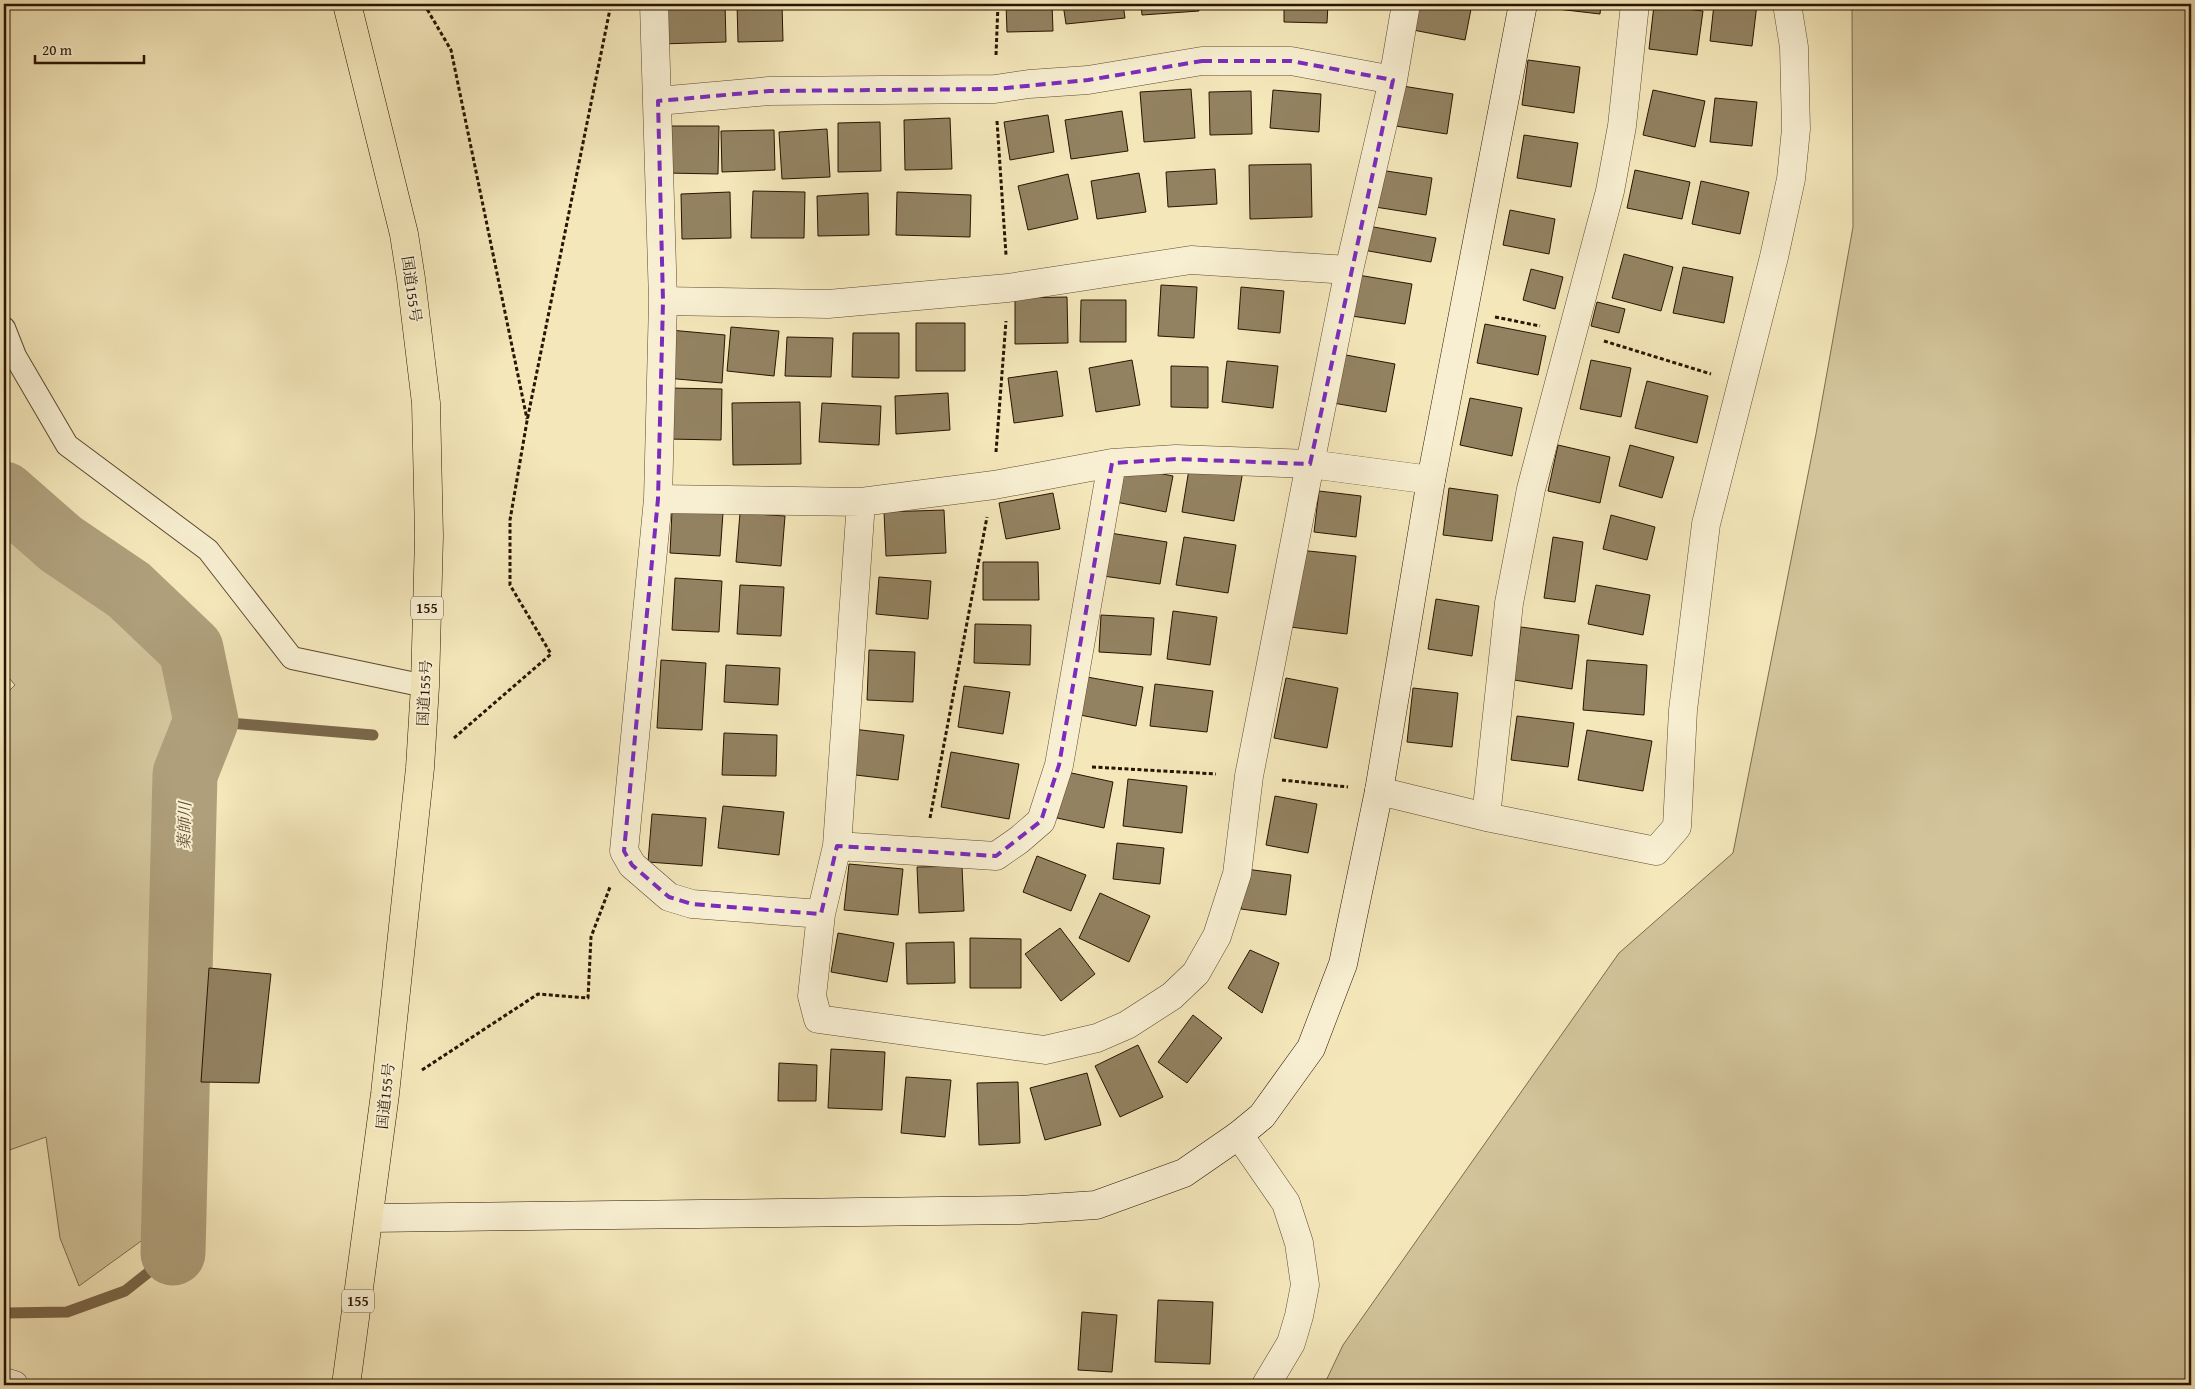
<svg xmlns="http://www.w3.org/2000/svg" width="2195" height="1389" viewBox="0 0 2195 1389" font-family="'Gentium Book Plus','Noto Serif JP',serif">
  <rect width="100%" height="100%" fill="#f4e7ba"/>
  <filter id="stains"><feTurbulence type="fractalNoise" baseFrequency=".004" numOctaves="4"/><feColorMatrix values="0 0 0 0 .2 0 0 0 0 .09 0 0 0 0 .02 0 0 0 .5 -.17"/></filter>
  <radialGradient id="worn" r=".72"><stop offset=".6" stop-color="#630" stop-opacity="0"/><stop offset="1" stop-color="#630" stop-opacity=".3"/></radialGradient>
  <path fill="#d2c39a" stroke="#7e6c4d" d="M1852,4H2191V1385H1324L1343,1345L1619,953L1733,853L1816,434L1853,227Z
    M4,515L14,528L166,643L231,735L205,818L163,871L155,1231L79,1286L60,1238L46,1137L4,1152V696L15,685L4,672Z"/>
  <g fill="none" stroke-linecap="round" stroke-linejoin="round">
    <path stroke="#7a674a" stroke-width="11" d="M206,721L373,735
      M7,1313L67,1312L125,1291L173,1253"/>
    <path stroke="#af9f7b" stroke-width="65" d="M4,494L61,544L129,590L191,649L206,721L185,774L173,1253"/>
  </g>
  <path fill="#938261" stroke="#2a1400" d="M658,4H725L726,42L660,44Z
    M737,4H782L783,41L738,42Z
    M1006,4H1052L1053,31L1007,32Z
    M1063,4H1123L1125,18L1066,24Z
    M1141,4H1198L1199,11L1142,15Z
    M1213,4H1270V8Z
    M1284,4H1328L1327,23L1284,22Z
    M1418,4H1472L1465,40L1413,30Z
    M1540,4H1601L1600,14L1540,7Z
    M1714,4H1757L1752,46L1710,41Z
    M1654,5L1703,11L1697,55L1649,49Z
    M1528,60L1580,67L1574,113L1522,105Z
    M1396,85L1453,94L1447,134L1389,125Z
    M1191,89L1195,138L1144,142L1140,92Z
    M1273,90L1321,94L1319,132L1270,128Z
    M1653,90L1705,101L1695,147L1643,135Z
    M1251,91L1252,134L1210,135L1209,92Z
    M1715,98L1757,102L1752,146L1710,142Z
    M1122,111L1128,151L1071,159L1065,120Z
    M1048,115L1054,152L1010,160L1004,122Z
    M950,118L952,169L905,170L904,120Z
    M880,122L881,171L838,172V123Z
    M668,126H719L718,174L666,173Z
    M827,129L830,177L782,179L779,132Z
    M774,130L775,170L722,172L721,131Z
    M1524,135L1578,143L1571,187L1517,178Z
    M1311,164L1312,217L1250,219L1249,165Z
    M1215,169L1217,204L1168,207L1166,172Z
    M1380,170L1432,178L1426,215L1375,207Z
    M1635,170L1690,182L1682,219L1627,208Z
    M1139,173L1146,212L1097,219L1091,181Z
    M1068,174L1078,219L1028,230L1018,186Z
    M1701,181L1749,192L1740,234L1692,224Z
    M753,191L805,192L804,238H751Z
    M730,192L731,238L682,239L681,194Z
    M897,192L971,195L970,237L896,235Z
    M868,193L869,235L818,236L817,196Z
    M1510,210L1555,219L1549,254L1503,245Z
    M1368,226L1436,238L1431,262L1363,250Z
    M1624,254L1673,267L1661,311L1612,298Z
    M1683,267L1733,277L1724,323L1673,313Z
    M1531,269L1563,277L1555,309L1523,300Z
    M1352,274L1412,284L1405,324L1345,315Z
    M1161,285L1197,287L1194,338L1158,336Z
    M1241,287L1284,291L1280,333L1238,329Z
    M1067,297L1068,343L1015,344V298Z
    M1081,300H1126V342H1080Z
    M1597,302L1625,309L1619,333L1591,326Z
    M916,323H965V371H916Z
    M1485,324L1546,336L1538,375L1477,363Z
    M731,327L779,331L774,376L727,371Z
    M670,330L725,335L722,383L666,378Z
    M853,333H899V378L852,377Z
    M787,337L833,338L831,377L785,376Z
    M1335,353L1395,364L1386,412L1327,402Z
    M1132,360L1140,405L1096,412L1089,368Z
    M1591,360L1631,368L1621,417L1580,409Z
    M1227,361L1278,366L1273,408L1222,402Z
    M1171,366L1208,367V408L1171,407Z
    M1057,371L1063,416L1014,423L1008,378Z
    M1647,381L1708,396L1697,443L1635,428Z
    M668,388L722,389L721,440L667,439Z
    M948,393L950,430L896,434L895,396Z
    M1470,398L1522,408L1512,456L1460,445Z
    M800,402L801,464L733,465L732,403Z
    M822,403L881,406L879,445L819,442Z
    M1558,445L1610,457L1600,503L1548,491Z
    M1630,445L1674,457L1662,498L1619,486Z
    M1190,463L1243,471L1234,521L1182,512Z
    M1123,466L1173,476L1166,512L1116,502Z
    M1449,488L1498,495L1492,541L1443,535Z
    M1319,491L1361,496L1356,537L1314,532Z
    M1053,493L1060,529L1006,539L999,503Z
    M944,510L946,553L886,556L884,512Z
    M672,511L723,513L720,556L670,553Z
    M740,513L785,516L781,566L736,562Z
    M1611,515L1655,527L1647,560L1603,549Z
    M1110,533L1167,542L1160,584L1103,576Z
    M1184,537L1236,545L1228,593L1176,585Z
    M1553,537L1583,542L1575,602L1544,598Z
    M1299,550L1356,556L1347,634L1290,627Z
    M983,562H1038L1039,600H983Z
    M879,577L931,581L928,619L876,614Z
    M675,578L722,581L719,632L672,630Z
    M740,585L784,587L781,636L737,634Z
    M1596,585L1650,595L1643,635L1588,624Z
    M1436,599L1479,606L1472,656L1428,649Z
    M1173,611L1217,617L1210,665L1167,659Z
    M1101,615L1154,618L1151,655L1099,652Z
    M975,624L1031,625L1030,665L974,663Z
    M1521,627L1579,635L1572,689L1514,680Z
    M869,650L915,652L913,702L867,700Z
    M661,660L706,663L702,730L657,728Z
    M1587,660L1647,665L1644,715L1583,710Z
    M726,665L780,668L778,705L724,702Z
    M1087,677L1143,687L1136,726L1080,715Z
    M1286,678L1338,688L1327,748L1274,738Z
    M1155,684L1213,691L1207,732L1150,726Z
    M964,686L1010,692L1003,734L958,727Z
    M1413,688L1458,693L1452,747L1407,742Z
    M1517,716L1574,723L1568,767L1511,760Z
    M853,729L904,735L898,780L847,774Z
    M1587,730L1652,741L1643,791L1578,780Z
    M724,733L777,735L776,776L722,775Z
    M951,752L1019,764L1009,819L941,807Z
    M1067,772L1113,782L1104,828L1057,818Z
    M1128,779L1187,786L1182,833L1123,826Z
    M1275,796L1317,804L1308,853L1266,845Z
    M723,806L784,812L779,855L718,848Z
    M652,814L706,818L702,866L648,862Z
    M1117,843L1164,848L1160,884L1113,879Z
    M1037,856L1086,875L1071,911L1023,892Z
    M849,864L903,869L898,915L844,910Z
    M962,866L964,911L919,913L917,867Z
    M1246,869L1291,875L1286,915L1241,909Z
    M1100,893L1150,916L1129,962L1079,938Z
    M1060,928L1095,974L1061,1001L1025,954Z
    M838,933L894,943L887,982L831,972Z
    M970,938L1021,939V988H970Z
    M954,942L955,983L907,984L906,943Z
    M1250,950L1279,963L1262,1013L1228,988Z
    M209,968L271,974L259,1083L201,1082Z
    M1193,1015L1222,1038L1187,1083L1158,1062Z
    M1138,1045L1163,1097L1120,1117L1095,1066Z
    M831,1049L885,1052L882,1110L828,1108Z
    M779,1063L817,1065L816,1101H778Z
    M1087,1073L1101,1125L1045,1140L1030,1088Z
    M906,1077L951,1080L945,1137L901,1133Z
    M1018,1082L1020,1143L979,1145L977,1083Z
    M1158,1300L1213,1302L1210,1364L1155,1362Z
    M1082,1312L1117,1315L1112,1372L1078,1370Z"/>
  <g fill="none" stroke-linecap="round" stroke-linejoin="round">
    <g stroke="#5c492e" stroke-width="24">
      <path id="lane" d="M4,328L15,356L67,445L208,550L292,658L425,686"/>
    </g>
    <g stroke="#5c492e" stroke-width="29">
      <path id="street" d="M654,4L663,301L658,499L624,851L632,865L669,897L692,904L821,914
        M658,101L769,91L995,89L1029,84L1088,80L1202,61H1291L1393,80
        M663,301L828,304L1008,288L1191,260L1349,270
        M658,499L861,502L994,485L1112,463L1176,459L1310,464L1431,480
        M861,502L837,846L821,914L812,996L818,1019L1045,1050L1097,1038L1127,1025L1172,996L1196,973L1217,936L1237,874L1249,776L1310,464L1349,270L1393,80L1406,4
        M1379,791L1486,817L1656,851L1677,827L1683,710L1706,524L1774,257L1791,179L1796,129L1794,47L1787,4
        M1486,817L1509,603L1531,489L1610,191L1622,126L1635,4
        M837,846L996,856L1019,840L1041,821L1059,765L1112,463
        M1239,1135L1286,1203L1299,1243L1305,1285L1299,1316L1291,1343L1266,1385
        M4,1382L14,1385"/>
    </g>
    <g stroke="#2a1400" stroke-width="29">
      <path id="secondary" d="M370,1218L1020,1210L1096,1205L1184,1173L1239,1135L1262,1116L1311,1048L1343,964L1379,791L1431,480L1523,4"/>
    </g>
    <g stroke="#2a1400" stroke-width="29">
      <path id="highway" d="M346,1385L385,1094L420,768L425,686L429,536L426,403L411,279L404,234L347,4"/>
    </g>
    <path stroke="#2a1400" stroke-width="3" stroke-dasharray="4 2.5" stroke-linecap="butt" d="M424,4L451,50L527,419
      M996,55L998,4
      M997,121L1006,255
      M1495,317L1540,326
      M1604,341L1711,374
      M996,452L1006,321
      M454,738L551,654L510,585V520L527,421L611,4
      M1092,767L1216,774
      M1282,780L1348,787
      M930,818L987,517
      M422,1070L538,994L588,998L591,937L610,887"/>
    <use href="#lane" stroke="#f8efd2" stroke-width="22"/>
    <use href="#street" stroke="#f8efd2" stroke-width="28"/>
    <use href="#secondary" stroke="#f8efd2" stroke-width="28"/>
    <use href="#highway" stroke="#f4e7ba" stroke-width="28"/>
  </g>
  <path fill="none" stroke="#7b2cbf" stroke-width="4" stroke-dasharray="10 6" stroke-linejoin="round" d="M1202,61H1291L1393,80L1310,464L1176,459L1112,463L1059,765L1041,821L996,856L837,846L821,914L692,904L669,897L632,865L624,851L658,499L663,301L658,101L769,91L995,89L1088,80Z"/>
  <g text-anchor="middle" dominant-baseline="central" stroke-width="4" stroke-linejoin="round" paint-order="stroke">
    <g fill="#f8efd2" stroke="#68563f" stroke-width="1">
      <rect x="411" y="596.5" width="32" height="23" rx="4"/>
      <rect x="342" y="1289.5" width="32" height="23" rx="4"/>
    </g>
    <g font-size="14" font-weight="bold" fill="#2a1400">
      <text x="427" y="608">155</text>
      <text x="358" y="1301">155</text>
    </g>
    <g font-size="15" fill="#2a1400" stroke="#f8efd2">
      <text transform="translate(412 289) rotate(82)">国道155号</text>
      <text transform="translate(424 693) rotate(-87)">国道155号</text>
      <text transform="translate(385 1096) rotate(-84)">国道155号</text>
    </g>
    <g font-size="16" font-style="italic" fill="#5f4c31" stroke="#f8efd2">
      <text transform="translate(184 826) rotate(-89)">薬師川</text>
    </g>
  </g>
  <rect width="2195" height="1389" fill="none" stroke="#f4e7ba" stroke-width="20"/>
  <rect x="5" y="5" width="2185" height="1379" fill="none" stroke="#2a1400" stroke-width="2.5"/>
  <rect x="10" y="10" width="2175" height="1369" fill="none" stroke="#2a1400"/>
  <path d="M35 55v8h109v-8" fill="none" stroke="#2a1400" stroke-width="2.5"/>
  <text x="42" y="55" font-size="15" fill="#2a1400" stroke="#f8efd2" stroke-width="4" paint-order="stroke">20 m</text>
  <rect width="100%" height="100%" filter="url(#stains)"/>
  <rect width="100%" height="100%" fill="url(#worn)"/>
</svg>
